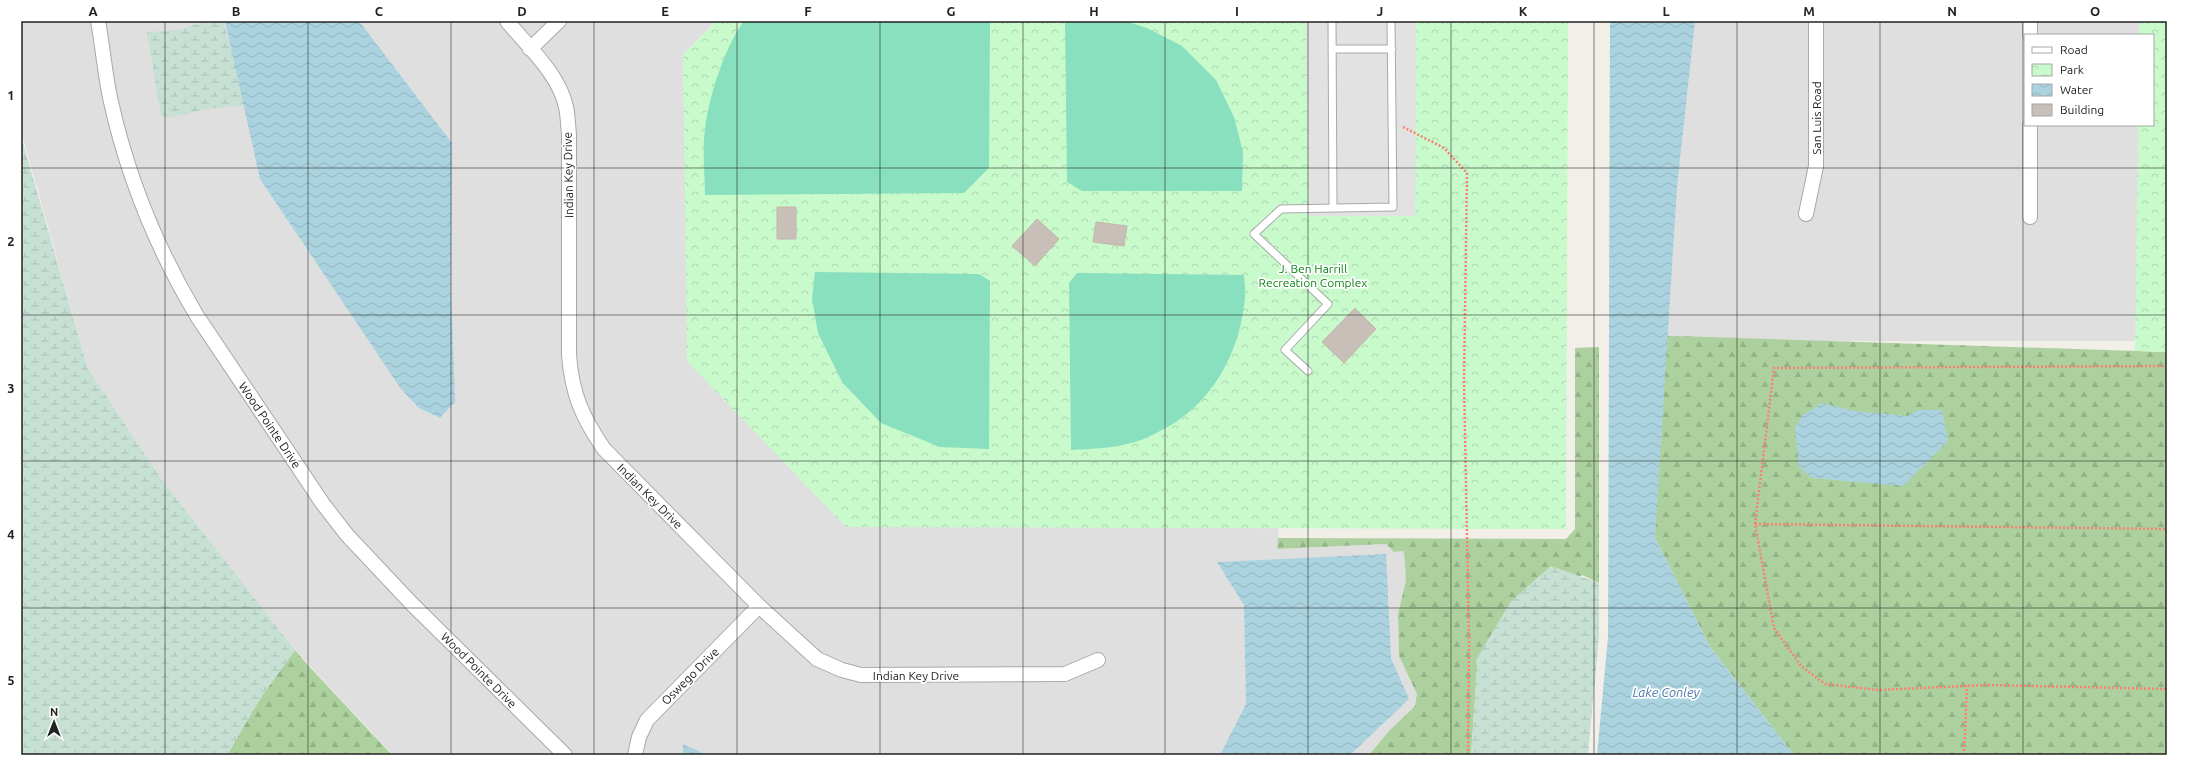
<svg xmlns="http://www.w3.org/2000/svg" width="2188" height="776" viewBox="0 0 2188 776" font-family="Ubuntu,sans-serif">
  <defs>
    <pattern id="forest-firs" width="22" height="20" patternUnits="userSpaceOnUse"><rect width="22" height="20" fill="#add19e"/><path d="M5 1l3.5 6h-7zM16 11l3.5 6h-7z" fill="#95b388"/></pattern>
    <pattern id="wetland-marsh" width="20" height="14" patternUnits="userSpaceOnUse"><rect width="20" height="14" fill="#c6e0d4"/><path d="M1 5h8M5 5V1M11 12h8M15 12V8" fill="none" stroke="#aac0b6"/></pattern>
    <pattern id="park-crowns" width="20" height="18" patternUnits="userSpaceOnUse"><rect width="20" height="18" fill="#c8facc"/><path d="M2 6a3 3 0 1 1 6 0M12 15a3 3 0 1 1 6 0" fill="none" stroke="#acd6af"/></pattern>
    <pattern id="water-waves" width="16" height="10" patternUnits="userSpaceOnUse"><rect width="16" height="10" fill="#aad3df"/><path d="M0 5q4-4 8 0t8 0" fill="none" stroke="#92b5bf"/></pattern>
  </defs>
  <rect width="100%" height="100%" fill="#f2efe9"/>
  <path fill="#e0dfdf" d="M21,21H716L683,55L1279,528L1277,549L1386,544L1394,552L1404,551L1406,580L1398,614L1399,656L1417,694L1415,706L1372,755H393L295,650L162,480L88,369L21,131Z
    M1677,21H2140V35H2025V125H2139L2138,341H1655Z"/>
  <path fill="url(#forest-firs)" d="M1646,335L2167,352V755H1794L1710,647L1655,538Z
    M1599,347V583L1582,575L1477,660V670L1471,755H1369L1389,731L1415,706L1417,694L1399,656L1398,614L1406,580L1404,551L1394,552L1386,544L1277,549L1278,538L1566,539L1575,529V348Z
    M295,650L306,663L392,755H227L261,697Z"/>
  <path fill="url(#wetland-marsh)" d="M208,21H223L247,105L206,109L173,117L161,116L147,32L178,30Z
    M21,136L88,369L162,480L295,650L261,697L227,755H21Z
    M1551,566L1599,583V636L1588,755H1471L1477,670L1476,660L1511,601Z"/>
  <path fill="url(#park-crowns)" d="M716,21H1568L1566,529L846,527L687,361L683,55Z
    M2140,21H2167V352L2135,351L2138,125H2153V35H2139Z"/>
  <path fill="#88e0be" d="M744,21H990L989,168L964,193L705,195C705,173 702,151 705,130C708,99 725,46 744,21Z
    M1065,21H1125L1147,28L1182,46L1216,80L1234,117L1243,152L1242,191H1082L1067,182Z
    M815,272L979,274L990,281L989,449L940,447L881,423L842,382L818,333L812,298Z
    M1077,273L1244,275C1245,285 1246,296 1244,305C1238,358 1208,408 1160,431C1152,435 1143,440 1135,442C1113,448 1093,449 1071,450L1069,283Z"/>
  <path fill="#e2e2e2" d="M1306,21H1416L1415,216H1309Z"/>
  <path fill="url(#water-waves)" d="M225,21H359L452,143L451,291L455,402L440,418L419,408L401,389L260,179Z
    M1610,21H1695L1677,187L1655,538L1710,647L1794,755H1597L1608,637Z
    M1822,403L1854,411L1908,416L1918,410H1942L1948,441L1903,486L1812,478L1799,467L1795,428L1802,416Z
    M1386,554L1391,658L1409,699L1350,755H1220L1246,704L1244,605L1217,562Z
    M683,744L707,755H683Z"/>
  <path fill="#c7bfb8" stroke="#c4b6ab" d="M777,207H796V239H777Z
    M1037,219L1059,239L1035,266L1012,246Z
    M1096,222L1127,226L1124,246L1093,242Z
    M1355,308L1376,329L1344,363L1322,342Z"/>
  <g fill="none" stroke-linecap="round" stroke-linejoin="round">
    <g stroke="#a9a9a9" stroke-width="9">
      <path id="service" d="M1332,21L1333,208
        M1332,49H1392
        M1308,371L1285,350L1328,304L1254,234L1281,209L1393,207L1391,21"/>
    </g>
    <g stroke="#a9a9a9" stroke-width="16">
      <path id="minor" d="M98,21C103,48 105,76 111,102C128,178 157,249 197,316L323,504L347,535L412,604L565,755
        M507,21C528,47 559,74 566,107C568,116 568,126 569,135V355C572,394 582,417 604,449L759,606L817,659L842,670L861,675L1065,674L1098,660
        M2030,21V35
        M530,49L559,21
        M2030,125V217
        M1806,214L1816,166V21
        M635,755L639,737L647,720L759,606"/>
    </g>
    <path stroke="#fa8072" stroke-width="2.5" stroke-dasharray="2 2" stroke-linecap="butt" d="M1403,127L1444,148L1467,173L1464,381L1469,641L1468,755
      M2167,366L1774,368L1755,524L1774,628L1801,666L1825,684L1878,690L1988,685L2167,689
      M1755,524L2167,529
      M1964,755L1967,686"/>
    <use href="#service" stroke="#fff" stroke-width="7"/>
    <use href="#minor" stroke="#fff" stroke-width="14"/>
  </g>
  <path fill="none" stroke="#222" stroke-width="1" stroke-opacity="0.55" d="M165,21V755M308,21V755M451,21V755M594,21V755M737,21V755M880,21V755M1023,21V755M1165,21V755M1308,21V755M1451,21V755M1594,21V755M1737,21V755M1880,21V755M2023,21V755M21,168H2167M21,315H2167M21,461H2167M21,608H2167"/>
  <g text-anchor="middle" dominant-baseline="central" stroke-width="3.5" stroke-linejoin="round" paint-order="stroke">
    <g font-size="12" fill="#222" stroke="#fff">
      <text transform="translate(1816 118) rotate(-90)">San Luis Road</text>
      <text transform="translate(568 175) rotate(-91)">Indian Key Drive</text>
      <text transform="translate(270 425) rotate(56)">Wood Pointe Drive</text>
      <text transform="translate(650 496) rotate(45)">Indian Key Drive</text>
      <text transform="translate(479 670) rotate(45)">Wood Pointe Drive</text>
      <text x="916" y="675">Indian Key Drive</text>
      <text transform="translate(690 676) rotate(-45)">Oswego Drive</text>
    </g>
    <g font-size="12" fill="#0c8416" stroke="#fff">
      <text x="1313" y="268">J. Ben Harrill<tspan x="1313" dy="14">Recreation Complex</tspan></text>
    </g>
    <g font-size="13" font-style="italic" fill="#4a7aab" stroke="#fff">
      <text x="1666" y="692">Lake Conley</text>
    </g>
  </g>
  <rect width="2188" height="776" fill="none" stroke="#ffffff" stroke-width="44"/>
  <rect x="2024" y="34" width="130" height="92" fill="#ffffff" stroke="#a7a7a7"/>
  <rect x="2032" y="47" width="20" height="6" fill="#ffffff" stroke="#a7a7a7"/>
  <text x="2060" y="54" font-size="12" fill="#222222">Road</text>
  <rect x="2032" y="64" width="20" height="12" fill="url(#park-crowns)" stroke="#a7a7a7"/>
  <text x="2060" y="74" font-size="12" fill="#222222">Park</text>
  <rect x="2032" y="84" width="20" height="12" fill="url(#water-waves)" stroke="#a7a7a7"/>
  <text x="2060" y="94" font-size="12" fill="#222222">Water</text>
  <rect x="2032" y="104" width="20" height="12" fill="#c7bfb8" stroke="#a7a7a7"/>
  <text x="2060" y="114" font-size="12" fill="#222222">Building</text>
  <g transform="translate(54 722)" stroke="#ffffff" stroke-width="3" paint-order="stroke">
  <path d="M0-3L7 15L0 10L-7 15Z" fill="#222222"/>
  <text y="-6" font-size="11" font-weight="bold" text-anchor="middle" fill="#222222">N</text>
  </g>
  <rect x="22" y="22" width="2144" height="732" fill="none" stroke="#222" stroke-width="1.5"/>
  <g font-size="13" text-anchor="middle" font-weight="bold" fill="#222">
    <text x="93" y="16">A</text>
    <text x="236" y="16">B</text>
    <text x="379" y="16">C</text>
    <text x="522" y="16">D</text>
    <text x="665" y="16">E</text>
    <text x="808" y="16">F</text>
    <text x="951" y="16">G</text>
    <text x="1094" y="16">H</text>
    <text x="1237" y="16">I</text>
    <text x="1380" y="16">J</text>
    <text x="1523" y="16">K</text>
    <text x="1666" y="16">L</text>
    <text x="1809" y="16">M</text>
    <text x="1952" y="16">N</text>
    <text x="2095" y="16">O</text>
    <text x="11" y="100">1</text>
    <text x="11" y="246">2</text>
    <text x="11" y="393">3</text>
    <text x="11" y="539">4</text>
    <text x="11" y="685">5</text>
  </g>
</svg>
